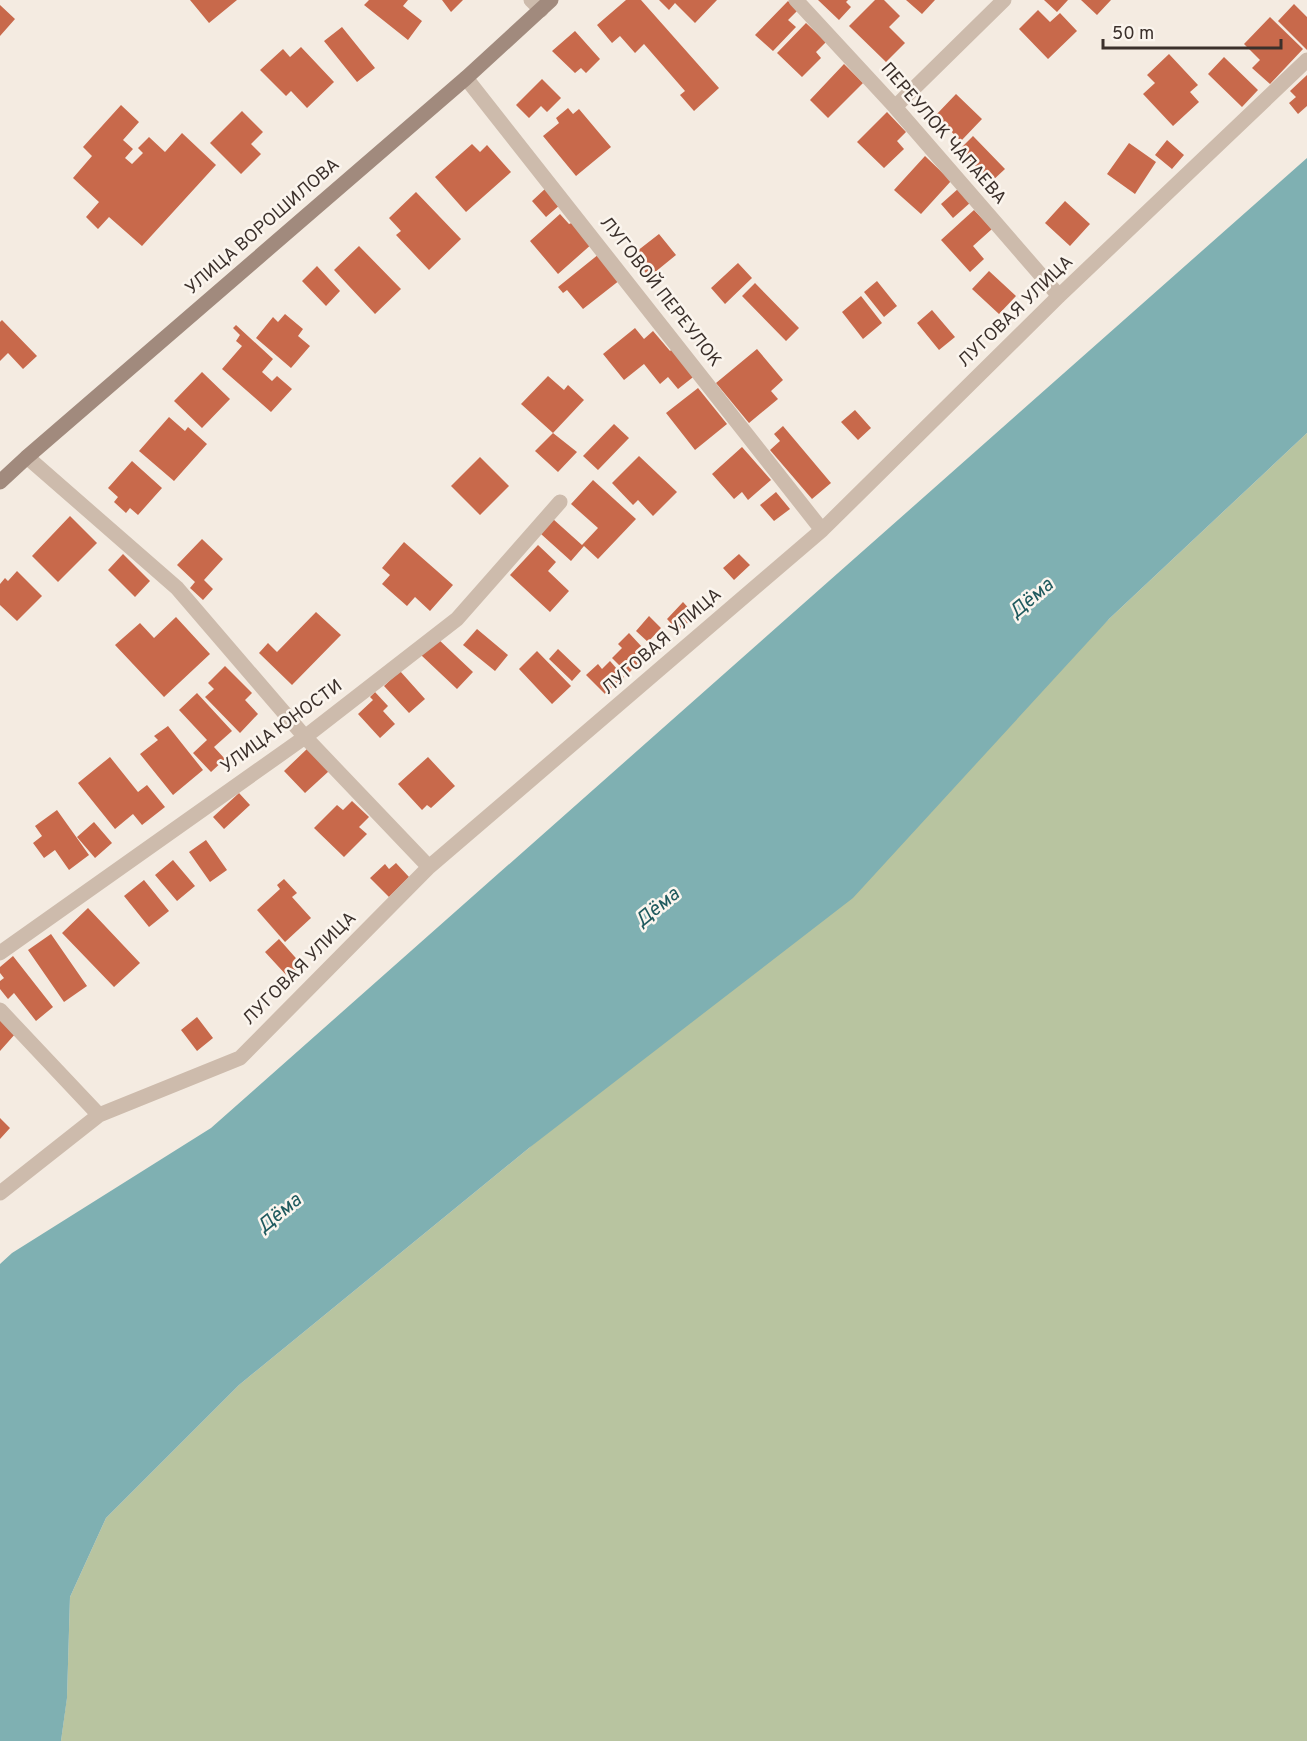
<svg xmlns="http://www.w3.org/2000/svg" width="1307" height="1741" viewBox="0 0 1307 1741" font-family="Overpass,sans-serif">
  <rect width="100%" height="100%" fill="#f4ebe1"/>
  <path fill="#b8c4a0" d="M1307,433V1741H61L67,1697L70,1597L106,1518L239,1385L529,1148L1109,619Z"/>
  <path fill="#7fb0b2" d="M1307,158V433L1109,619L853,898L529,1148L239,1385L106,1518L70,1597L67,1698L61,1741H0V1264L12,1253L211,1128Z"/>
  <path fill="#c8694b" d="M190,0H237L209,23Z
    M369,0H408L403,6L422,21L408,40L364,5Z
    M442,0H463L451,12Z
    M626,0H641L719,88L694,111L680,95L685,91L644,44L635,53L620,36L612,43L597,25Z
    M659,0H717L695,23L675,3L669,10Z
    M818,0H848L846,2L851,7L839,20Z
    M875,0H884L900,16L889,27L905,43L886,62L849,26Z
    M906,0H935L922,14Z
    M1044,0H1068L1057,12Z
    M1081,0H1111L1097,15Z
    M788,1L797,11L788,20L796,27L773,51L755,35Z
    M1294,4L1307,17V50L1278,21Z
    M0,5L15,19L0,36Z
    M1038,10L1050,22L1060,13L1077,31L1048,59L1019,29Z
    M1270,17L1303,49L1270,84L1252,68L1260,60L1244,44Z
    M806,23L826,42L816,52L821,58L802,77L777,53Z
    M342,27L375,68L357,82L324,41Z
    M575,31L600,59L586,73L581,68L575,73L552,51Z
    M301,47L334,82L307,108L291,91L286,96L260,70L283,49L290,57Z
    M1169,54L1198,85L1190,92L1199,102L1173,126L1143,94L1155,83L1147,75Z
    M1224,57L1258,90L1242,107L1208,74Z
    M844,64L863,83L828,118L810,100Z
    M1307,75V106L1298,114L1289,103L1296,97L1290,91Z
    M542,79L561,98L547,112L541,106L529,118L516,105Z
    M956,94L982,119L961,141L935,116Z
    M121,105L139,122L123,140L133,149L125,158L132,164L143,153L138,148L149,137L165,152L182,133L216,165L142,246L109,217L98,229L86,217L99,202L73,178L92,156L83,147Z
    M568,108L573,114L579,109L611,147L576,176L543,136L559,123L556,118Z
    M242,111L263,132L251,144L261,154L241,174L210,143Z
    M887,112L906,132L897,141L904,149L884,168L857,142Z
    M973,136L1005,169L991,182L959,150Z
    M1167,140L1184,155L1172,169L1155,155Z
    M1129,143L1156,162L1135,194L1107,174Z
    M472,144L480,152L487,145L511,172L466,212L435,177Z
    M925,156L951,181L921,214L894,190Z
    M546,188L561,204L546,217L532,201Z
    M959,188L971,202L953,218L941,204Z
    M416,192L461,239L429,270L396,235L401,231L389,218Z
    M1065,201L1090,224L1070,246L1045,223Z
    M974,210L992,229L973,246L984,259L970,272L941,240Z
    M560,214L569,224L574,222L593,243L558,274L530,241Z
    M659,234L676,255L649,277L632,255Z
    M359,246L401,289L375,314L334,270Z
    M599,254L620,280L583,309L567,290L563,293L558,287Z
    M738,263L752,278L725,304L711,288Z
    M317,266L340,291L326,306L302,281Z
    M989,271L1016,296L999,314L972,289Z
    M877,281L897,306L884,317L864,292Z
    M755,283L799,328L786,341L742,296Z
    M861,296L882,323L863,339L842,312Z
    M932,310L955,337L939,350L917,323Z
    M285,314L303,329L298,336L310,346L291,368L256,338L273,317L278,322Z
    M2,320L37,356L23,369L8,353L0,361V322Z
    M236,325L273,359L262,372L272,381L277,376L292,389L271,412L222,369L242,346L236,341L240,335L233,328Z
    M635,328L644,339L653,331L670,351L675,347L697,374L678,389L668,377L660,384L644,364L624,380L603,354Z
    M757,349L783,380L771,391L778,399L749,423L716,383Z
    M202,372L230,399L202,428L174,401Z
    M548,376L564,390L568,385L584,400L553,433L577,452L558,472L535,451L553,433L521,404Z
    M698,388L727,424L695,450L666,413Z
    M855,410L871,428L858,440L841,422Z
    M169,417L185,431L188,427L207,444L174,481L139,451Z
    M614,424L629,438L598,470L583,456Z
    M783,426L831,483L812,499L770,450L780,441L774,434Z
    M742,447L771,480L748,500L742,492L734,499L712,474Z
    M639,456L677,492L653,516L638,500L633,505L612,483Z
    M480,457L509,486L480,515L451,486Z
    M132,461L162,488L138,515L130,508L126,513L114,502L118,497L108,488Z
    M593,480L636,519L598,559L584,546L571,561L541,534L553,519L582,545L598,528L571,504Z
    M776,492L790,509L774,521L760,505Z
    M70,516L97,543L58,582L32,556Z
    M202,539L223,559L204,580L213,589L203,600L190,588L195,582L177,565Z
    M404,542L453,585L430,611L415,597L407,606L382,584L390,575L382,568Z
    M538,545L556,562L548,571L569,591L550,612L510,575Z
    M123,554L150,581L135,597L108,570Z
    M739,554L750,565L734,580L723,568Z
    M17,571L42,596L17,621L0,605V584L5,578L8,581Z
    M683,602L695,615L679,632L667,619Z
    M316,612L341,635L292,685L259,653L268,643L277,652Z
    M649,616L661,628L648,642L636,631Z
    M176,617L210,654L164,697L115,645L140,623L154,638Z
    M477,629L508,655L495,671L463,645Z
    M629,633L642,647L638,651L644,657L628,674L612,658L622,648L618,644Z
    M437,638L473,672L457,689L421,655Z
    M558,649L581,671L572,681L549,659Z
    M537,651L571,686L552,704L519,669Z
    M610,661L624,677L605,694L586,675L598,664L602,669Z
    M225,666L252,693L245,700L258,714L240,733L205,697L214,689L208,683Z
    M400,671L425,699L409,713L384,686Z
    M375,692L388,706L383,711L395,724L380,738L358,714L373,700L370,697Z
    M197,693L232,731L214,747L225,759L211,772L193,753L207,740L179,710Z
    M168,726L203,770L173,795L140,754L158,740L154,736Z
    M308,748L329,771L305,793L284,771Z
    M110,757L138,792L147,785L165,807L142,825L133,814L115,829L78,783Z
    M428,757L455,786L431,808L427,805L422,810L398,784Z
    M239,793L250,805L224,829L213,817Z
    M352,801L369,817L359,827L367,834L344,857L314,828L337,805L343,810Z
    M57,810L89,855L69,870L55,850L44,858L33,843L42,836L35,826Z
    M94,822L112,843L95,858L77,837Z
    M206,840L227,870L210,882L189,852Z
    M173,860L195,886L177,901L155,875Z
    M396,863L409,877L389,897L370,878L385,864L389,869Z
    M284,879L297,893L292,897L311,918L285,942L257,910L280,889L277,885Z
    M144,880L169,911L149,927L124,896Z
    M88,908L140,963L114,987L62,933Z
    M51,934L87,986L64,1002L28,950Z
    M279,939L302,965L288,977L265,952Z
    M13,956L53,1007L36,1021L14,993L8,999L0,989V981L4,978L0,973V967Z
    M197,1017L213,1038L197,1051L181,1030Z
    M0,1019L16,1033L0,1051Z
    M0,1118L10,1128L0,1139Z"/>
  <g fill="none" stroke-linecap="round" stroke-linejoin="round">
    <path stroke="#cdbbac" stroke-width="15" d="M531,0L541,10
      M796,0L895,107L1059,296
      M466,78L822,530
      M895,107L1004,0
      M27,457L177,588L305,737L429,867
      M0,953L305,737L457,619L560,502
      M0,1010L99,1115
      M0,1193L99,1115L240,1058L429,867L822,530L1059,296L1307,60"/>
    <path stroke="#a18a7d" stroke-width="15" d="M0,482L27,457L466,78L551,0"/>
  </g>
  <g text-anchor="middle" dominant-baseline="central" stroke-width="5" stroke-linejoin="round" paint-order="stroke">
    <g font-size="18" fill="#3b302b" stroke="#fbf5ee">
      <text transform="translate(943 134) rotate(49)">ПЕРЕУЛОК ЧАПАЕВА</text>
      <text transform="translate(263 227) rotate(-41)">УЛИЦА ВОРОШИЛОВА</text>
      <text transform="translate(660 292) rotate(52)">ЛУГОВОЙ ПЕРЕУЛОК</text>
      <text transform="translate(1016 312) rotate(-44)">ЛУГОВАЯ УЛИЦА</text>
      <text transform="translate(662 642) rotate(-41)">ЛУГОВАЯ УЛИЦА</text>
      <text transform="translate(282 727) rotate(-36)">УЛИЦА ЮНОСТИ</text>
      <text transform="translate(300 969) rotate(-45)">ЛУГОВАЯ УЛИЦА</text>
    </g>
    <g font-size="20" font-style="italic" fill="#1f5a5e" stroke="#fbf5ee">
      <text transform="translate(1032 599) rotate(-40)">Дёма</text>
      <text transform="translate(658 908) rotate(-39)">Дёма</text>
      <text transform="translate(280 1214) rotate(-39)">Дёма</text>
    </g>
  </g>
  <path d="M1103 39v9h178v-9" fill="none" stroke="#3b302b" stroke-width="3"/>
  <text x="1112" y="39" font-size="18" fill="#3b302b" stroke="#fbf5ee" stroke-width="4.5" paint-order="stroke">50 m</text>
</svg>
